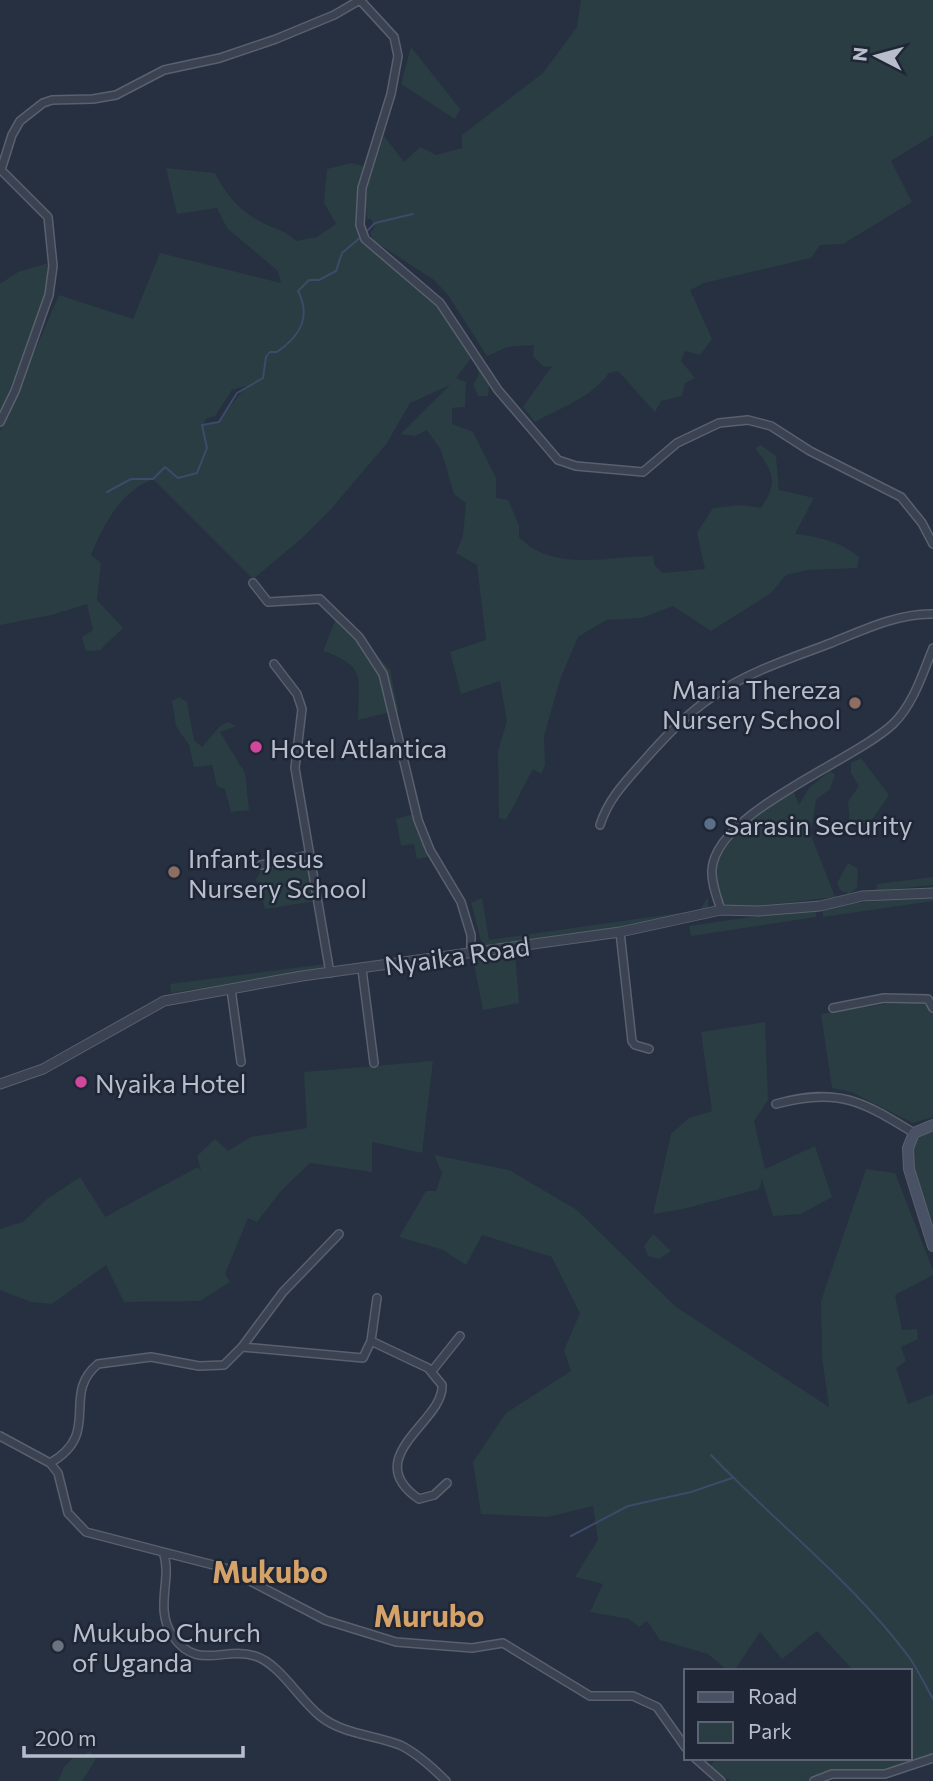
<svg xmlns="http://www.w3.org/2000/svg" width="933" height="1781" viewBox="0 0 933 1781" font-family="Commissioner,sans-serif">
  <rect width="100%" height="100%" fill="#273041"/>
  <path fill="#293d42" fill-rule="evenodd" d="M581,0H933V135L891,161L912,202L843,244L820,245L811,258L704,283L690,290L712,339L700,355L685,351L681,361L695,378L685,383L682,396L661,401L655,412L618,371L609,373C591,398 562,407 535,422L523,407L552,366L544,367L533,356L534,345L508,347L487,356L448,295L434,280L374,241L370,233L375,227L371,219H367L365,194L384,136L404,162L420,147L436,155L462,148V135L543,73L577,27Z
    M411,47L460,109L455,119L401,84Z
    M351,163L367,167L360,238L445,305L474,354L456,378L466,382L465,407L452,408V424L473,432L496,478V498L508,500L519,525V537C553,573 609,556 653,556L654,564L662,573L705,569L697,533L713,508L742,505L761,508C779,481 773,472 755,448L761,445L776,456L779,490L814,498L795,534C819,537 840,541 859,557L857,568L807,570L786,575L771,593L711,631L673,606L641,618L606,620L578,637L561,677L544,736L545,765L541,774L533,769L506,820L499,818L498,751L507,721L500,681L461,694L450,652L486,640L477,565L456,553L463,536L466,503L454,494L441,450L427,430L415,436L401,434L450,385L410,403L387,443L332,508L301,539L253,579L153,479C120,492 104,524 91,555L101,563L97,600L123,628L100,650L86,651L82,637L93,630L87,604L51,615L0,625V431L59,295L133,319L160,253L281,283L278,271L227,228L217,208L177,214L166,168L215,173C226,195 239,210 261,222C274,229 285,230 296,241L317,237L336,224L324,203L327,169ZM246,386L219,421L203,425L206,419L215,416L232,390Z
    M52,262L48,292L0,414V284L18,272Z
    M474,359L490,379L488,396H478L473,384L479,375Z
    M339,611L390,670L398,710L358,720C358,677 368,667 323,651Z
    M179,697L187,702L194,740L202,747L220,726L228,722L236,726L220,732L245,773L249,810L231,812L225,789L217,786L212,765L194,767L189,745L176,726L172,701Z
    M861,758L889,795L869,824L850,825L848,802L859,786L851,773V763Z
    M830,771L835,775L830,789L816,800L811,830H809L835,897L719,911L713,864L743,826L793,790L799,805L809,788Z
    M410,777L428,857L417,859L414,844L401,846L396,819L414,814Z
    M308,858L316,901L265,909L256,879L264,867Z
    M848,863L858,869L857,888L849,894L840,890L837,883Z
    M933,877V885L876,891L877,884Z
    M933,896V901L823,917V906Z
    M708,897V913L483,948L471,903L482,898L489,940L700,910Z
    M816,908V917L691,936L689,926Z
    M515,952L519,1003L483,1010L473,958Z
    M325,964V969L171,993L170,984Z
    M912,1000L929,1006L933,1015V1117L913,1123L851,1092L832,1088L821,1014Z
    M765,1022L768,1100L754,1121L765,1169L815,1146L832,1197L801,1214L773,1216L762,1179L759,1189L683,1209L653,1214L671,1134L689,1118L712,1111L701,1032Z
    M433,1061L422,1153L372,1142V1172L310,1163L281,1191L257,1222L248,1218L225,1274L230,1282L200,1301L124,1302L106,1265L52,1304L31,1302L0,1290V1229L23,1222L47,1199L80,1177L105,1217L198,1167L201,1171L197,1156L215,1139L228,1151L251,1137L307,1128L304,1072Z
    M933,1130V1241L911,1159C912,1143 918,1135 933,1130Z
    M434,1155L509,1170L577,1210L676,1307L829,1407L822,1357L821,1301L866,1169L895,1173L933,1270V1275L895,1295L902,1330L917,1329L918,1339L901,1347L906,1361L896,1368L908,1404L933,1394V1754L893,1769H839L807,1781H730L710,1766L717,1758H910V1671H847L851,1668L817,1631L782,1659L760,1632L734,1671H728L708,1654L660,1640L647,1621L639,1627L629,1619L590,1612L603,1584L575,1577L598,1540L593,1506L548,1517L481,1514L473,1462L506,1413L571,1371L564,1350L580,1313L552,1257L482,1235L466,1265L443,1250L399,1237L426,1191H436L442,1173Z
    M653,1234L671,1251L659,1259L648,1256L644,1246Z
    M90,1751L96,1759L82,1781H58L64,1767L76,1755L81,1757Z"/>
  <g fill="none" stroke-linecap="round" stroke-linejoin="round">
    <path stroke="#3c4b6a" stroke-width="2" d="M365,233L375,223L413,214
      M107,492L131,479H153L165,467L178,478L197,473L207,448L202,425L219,422L237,393L263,378L266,357L270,352H277C299,337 312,318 298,291L309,280H319L336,271L342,253L361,237
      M711,1455C776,1523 853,1582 909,1657C918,1670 925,1685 933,1699
      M571,1536L628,1506L691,1492L732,1478"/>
    <g stroke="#59606e" stroke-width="10">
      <path id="minor" d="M360,0L394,37L398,56L391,94L362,188L360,225L365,239L440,303L498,390L558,460L576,466L643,472L677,443L719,423L748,420L771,426L810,451L901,497L922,523L933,544
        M0,169L48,217L53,266L49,295L15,391L0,422
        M1,170L12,135L20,121L43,103L52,100L93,99L116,95L164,70L220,58L276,39L334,15L360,0
        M253,583L268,602L320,599L359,637L383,674L418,820L430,850L461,902L471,935V953
        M274,664L297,694L302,709L295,768L330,973
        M600,825C608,800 624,783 641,764C663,739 687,713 715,695C750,671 792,658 831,643C863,630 899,613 933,614
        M261,865L310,855
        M721,910C717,897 711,883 712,869C717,811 854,761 893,724C913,705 923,673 933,648
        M620,932L632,1041L635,1045L649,1049
        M362,969L374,1063
        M231,989L241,1062
        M833,1008L884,998L928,999L933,1008
        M776,1104C838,1087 862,1101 914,1133
        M371,1341L428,1368L442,1385C445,1421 358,1457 419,1499L434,1495L447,1483
        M242,1347L363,1358L371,1341L377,1298
        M432,1371L460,1336
        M0,1436L50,1463L58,1473L68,1513L86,1532L163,1552C173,1578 154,1607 172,1635C197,1672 223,1646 255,1656C279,1663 299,1699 320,1716C342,1734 375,1735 400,1745C417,1753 433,1768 446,1781
        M50,1463C103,1433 60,1395 98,1364L151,1357L199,1366L224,1365L242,1347L283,1292L339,1234
        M163,1552L225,1568L325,1620L396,1642L472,1648L503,1643L590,1696H633L657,1707L686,1748
        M695,1758L721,1781
        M814,1781L832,1774H885L933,1758"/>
    </g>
    <g stroke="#59606e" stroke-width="11">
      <path id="tertiary" d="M0,1084L43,1069L164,1001L302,976L620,932L721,910L759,911L820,906L862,896L933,893"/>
    </g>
    <g stroke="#59606e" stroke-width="12">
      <path id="secondary" d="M933,1125L914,1133L908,1148L909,1169L933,1246"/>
    </g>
    <use href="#minor" stroke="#3b4251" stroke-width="7"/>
    <use href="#tertiary" stroke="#3b4251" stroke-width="9"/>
    <use href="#secondary" stroke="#495164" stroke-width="10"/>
  </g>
  <g fill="#8d6e63" stroke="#1f2736" stroke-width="2.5">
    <circle cx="855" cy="703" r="7"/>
    <circle cx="174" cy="872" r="7"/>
  </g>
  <g fill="#d1479c" stroke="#1f2736" stroke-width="2.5">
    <circle cx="256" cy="747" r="7"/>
    <circle cx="81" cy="1082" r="7"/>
  </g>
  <circle fill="#5c6f8a" stroke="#1f2736" stroke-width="2.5" cx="710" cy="824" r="7"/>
  <circle fill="#6b7280" stroke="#1f2736" stroke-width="2.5" cx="58" cy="1646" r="7"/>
  <g text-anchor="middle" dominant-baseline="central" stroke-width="5" stroke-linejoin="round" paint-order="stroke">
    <g font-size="26" fill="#b8bdcb" stroke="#1f2736" text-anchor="start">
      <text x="841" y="688" text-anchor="end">Maria Thereza<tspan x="841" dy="30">Nursery School</tspan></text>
      <text x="270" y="747">Hotel Atlantica</text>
      <text x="724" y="824">Sarasin Security</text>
      <text x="188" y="857">Infant Jesus<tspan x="188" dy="30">Nursery School</tspan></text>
      <text x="95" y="1082">Nyaika Hotel</text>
      <text x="72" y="1631">Mukubo Church<tspan x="72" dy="30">of Uganda</tspan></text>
    </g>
    <g font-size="26" fill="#b8bdcb" stroke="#1f2736">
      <text transform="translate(457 955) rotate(-8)">Nyaika Road</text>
    </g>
    <g font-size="30" font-weight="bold" fill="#d5a269" stroke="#1f2736">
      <text x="270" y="1570">Mukubo</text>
      <text x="429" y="1614">Murubo</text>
    </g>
  </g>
  <rect x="684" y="1669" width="228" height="91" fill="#1f2736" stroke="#5c6372" stroke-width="2"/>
  <rect x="698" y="1692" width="35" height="10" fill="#495164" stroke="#5c6372" stroke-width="2"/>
  <text x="748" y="1704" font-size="21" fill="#b8bdcb">Road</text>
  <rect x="698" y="1722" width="35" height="21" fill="#293d42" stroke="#5c6372" stroke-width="2"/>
  <text x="748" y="1739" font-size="21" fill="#b8bdcb">Park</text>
  <g transform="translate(877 56) rotate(276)" stroke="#1f2736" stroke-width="5" paint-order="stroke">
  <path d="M0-5L12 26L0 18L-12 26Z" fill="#b8bdcb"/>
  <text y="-10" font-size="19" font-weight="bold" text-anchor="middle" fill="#b8bdcb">N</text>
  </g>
  <path d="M24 1746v10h219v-10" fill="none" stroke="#b8bdcb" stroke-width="3.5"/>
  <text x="35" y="1746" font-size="21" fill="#b8bdcb" stroke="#1f2736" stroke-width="5" paint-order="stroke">200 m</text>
</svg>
